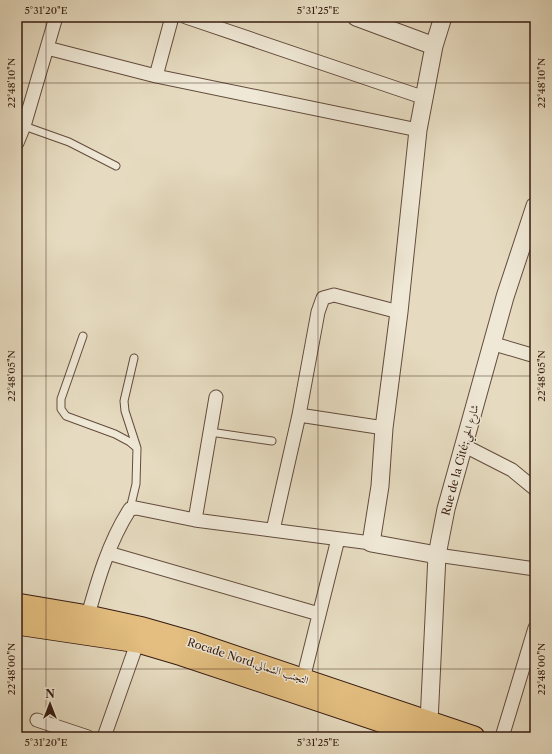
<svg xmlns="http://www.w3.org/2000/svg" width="552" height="754" viewBox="0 0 552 754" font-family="'Libre Caslon Text',Amiri,serif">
  <rect width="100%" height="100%" fill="#e6dbc0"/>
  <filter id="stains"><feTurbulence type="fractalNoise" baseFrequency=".005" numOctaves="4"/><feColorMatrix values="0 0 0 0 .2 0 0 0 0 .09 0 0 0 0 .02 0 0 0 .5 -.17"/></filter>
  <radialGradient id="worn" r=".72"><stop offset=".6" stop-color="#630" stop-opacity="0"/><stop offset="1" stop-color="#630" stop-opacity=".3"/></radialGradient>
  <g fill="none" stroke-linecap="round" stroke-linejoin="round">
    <g stroke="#634c3d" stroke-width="9">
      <path id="service" d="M24,126L69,142L116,166
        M83,336L61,399V409L66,416L115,434L130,442L137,448L136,484L130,509
        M134,358L124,401L125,411L137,448
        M210,432L272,441"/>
    </g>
    <g stroke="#634c3d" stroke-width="15">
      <path id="minor" d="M186,17L425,98
        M47,48L156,76L418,130
        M156,76L172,17
        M17,123L24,126L17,143
        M24,126L56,17
        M491,343L535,356
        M299,415L384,428
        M463,445L512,470L535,489
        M195,520L216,397
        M273,530L299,415L318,312L323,298L334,295L399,312
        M108,553L319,614
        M437,555L535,569
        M86,622C97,583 108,543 130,509L136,508L195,520L371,543
        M303,679L338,539
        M37,720L88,737
        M104,737L140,635
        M502,737L535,628"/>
    </g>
    <g stroke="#634c3d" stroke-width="19">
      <path id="tertiary" d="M356,17L434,46L418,130L399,312L384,428L380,486L371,543L437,555
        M434,46L443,17
        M429,722L437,555L446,509L505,297L535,206"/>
    </g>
    <g stroke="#371c11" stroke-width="23">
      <path id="primary" d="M17,604L88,616L143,628L192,642L474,737
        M17,624L138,642L182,655L428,737"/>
    </g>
    <use href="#service" stroke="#efe8d6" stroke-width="7"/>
    <use href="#minor" stroke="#efe8d6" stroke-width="13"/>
    <use href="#tertiary" stroke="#efe8d6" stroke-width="17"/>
    <use href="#primary" stroke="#e3be80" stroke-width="21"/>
  </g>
  <path fill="none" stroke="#371c11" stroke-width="1" stroke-opacity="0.45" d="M46,17V737M318,17V737M17,83H535M17,376H535M17,669H535"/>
  <g text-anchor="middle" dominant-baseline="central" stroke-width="3" stroke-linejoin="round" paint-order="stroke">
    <g font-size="11" fill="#371c11" stroke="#efe8d6">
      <text transform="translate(460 460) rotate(-75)">Rue de la Cité;شارع الحي</text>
      <text transform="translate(248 661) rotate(18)">Rocade Nord,التجنب الشمالي</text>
    </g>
  </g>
  <rect width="552" height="754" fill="none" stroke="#e6dbc0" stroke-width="44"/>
  <g transform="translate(50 704)" stroke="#efe8d6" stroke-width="3" paint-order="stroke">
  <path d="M0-3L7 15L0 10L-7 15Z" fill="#371c11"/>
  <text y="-6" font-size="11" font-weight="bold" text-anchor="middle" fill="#371c11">N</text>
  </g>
  <rect x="22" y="22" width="508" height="710" fill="none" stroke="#371c11" stroke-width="1.5"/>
  <g font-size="10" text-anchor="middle" fill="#371c11">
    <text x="46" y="14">5°31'20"E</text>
    <text x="318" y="14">5°31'25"E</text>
    <text transform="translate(11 83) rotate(-90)" y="4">22°48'10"N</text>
    <text transform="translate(541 83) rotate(-90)" y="4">22°48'10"N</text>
    <text transform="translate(11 376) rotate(-90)" y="4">22°48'05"N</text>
    <text transform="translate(541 376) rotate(-90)" y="4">22°48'05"N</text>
    <text transform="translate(11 669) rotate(-90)" y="4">22°48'00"N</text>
    <text transform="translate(541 669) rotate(-90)" y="4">22°48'00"N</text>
    <text x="46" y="746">5°31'20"E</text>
    <text x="318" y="746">5°31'25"E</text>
  </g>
  <rect width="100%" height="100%" filter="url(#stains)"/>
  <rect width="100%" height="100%" fill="url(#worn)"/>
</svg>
